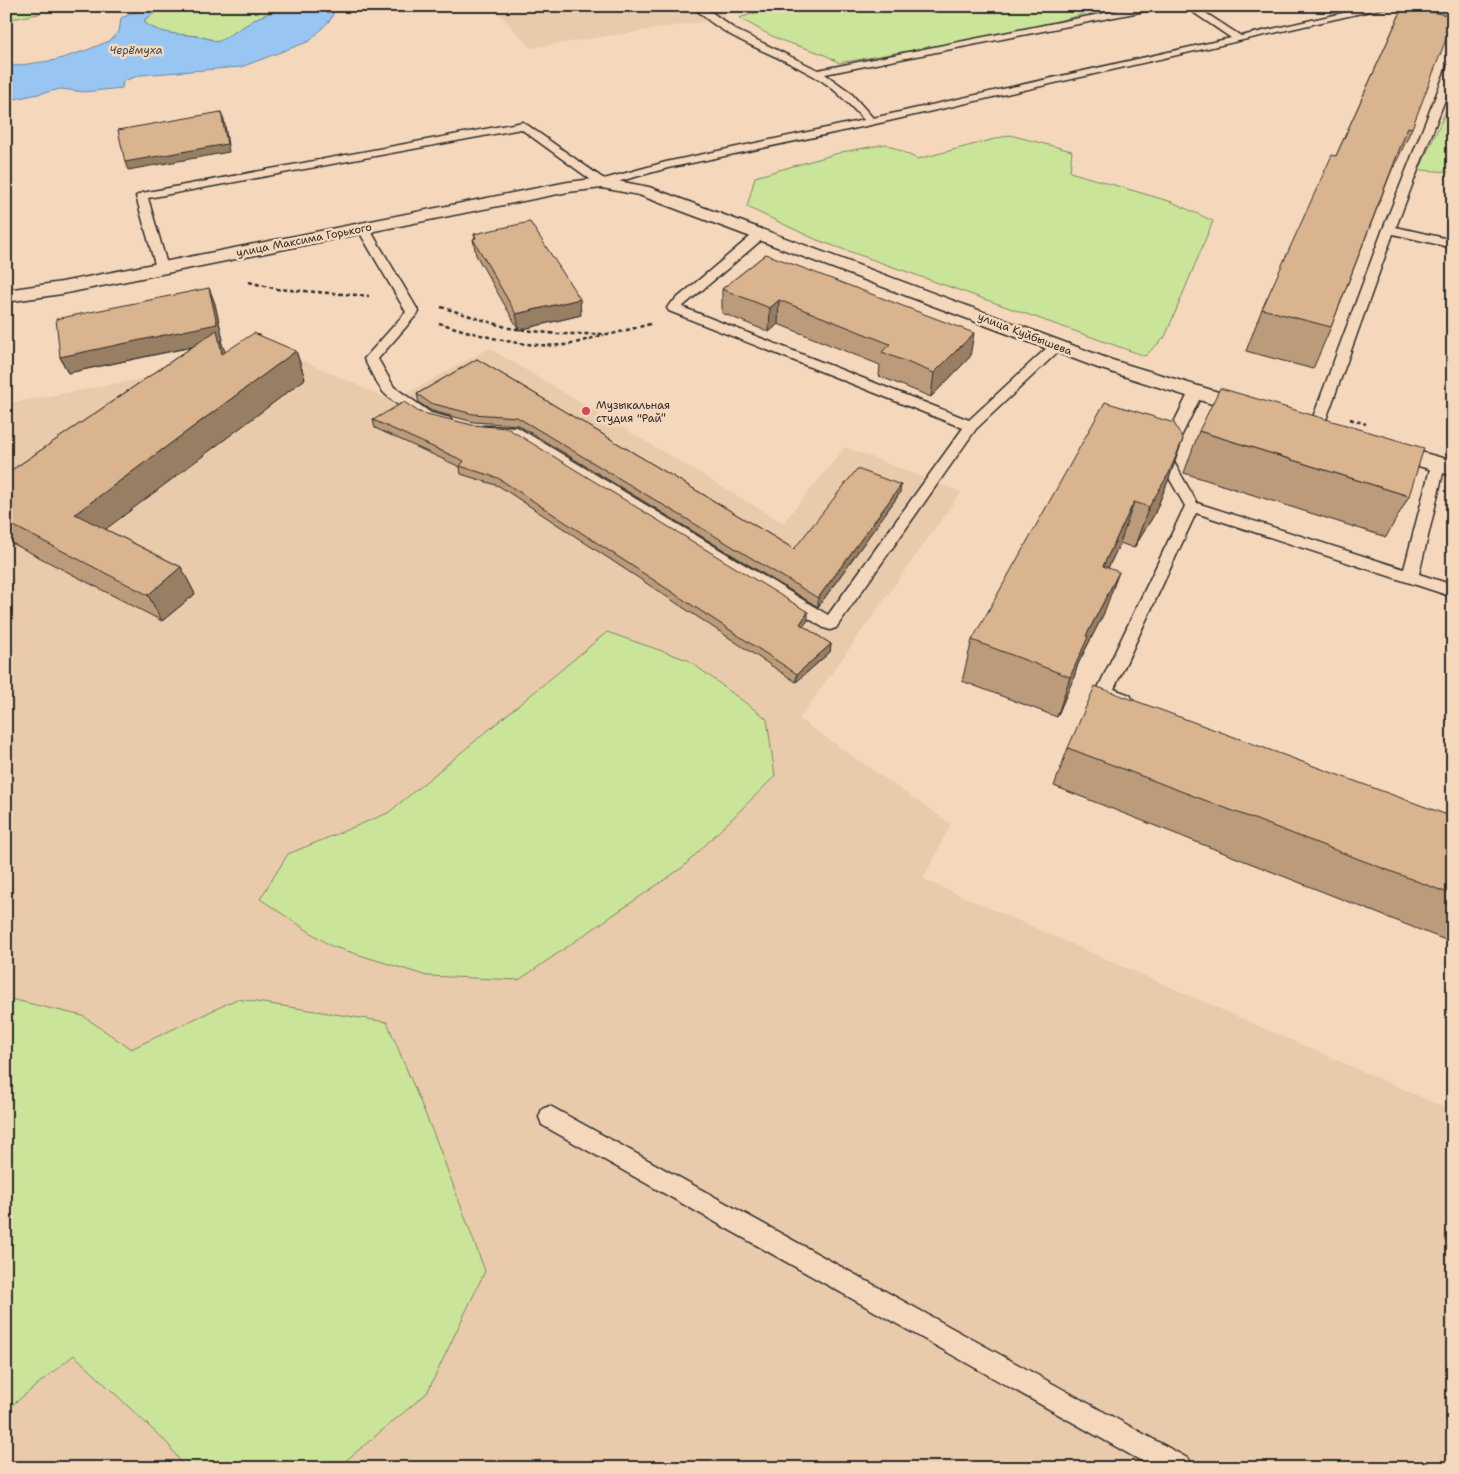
<svg xmlns="http://www.w3.org/2000/svg" width="1459" height="1474" viewBox="0 0 1459 1474" font-family="'Shantell Sans',sans-serif">
  <rect width="100%" height="100%" fill="#f5d8bc"/>
  <filter id="ink" filterUnits="userSpaceOnUse"><feTurbulence type="fractalNoise" baseFrequency=".02" numOctaves="2"/><feDisplacementMap in="SourceGraphic" scale="10" xChannelSelector="R" yChannelSelector="G"/><feConvolveMatrix kernelMatrix="1 2 1 2 8 2 1 2 1" color-interpolation-filters="sRGB"/></filter>
  <g filter="url(#ink)">
    <path fill="#e9caab" d="M492,6H715L726,18L531,48Z
      M261,342L393,401L489,348L783,523L845,447L961,492L799,719L951,824L923,879L1453,1111V1468H6V404L174,373Z"/>
    <path fill="#cae49a" stroke="#7a8862" d="M6,6H51L38,14L6,20Z
      M166,6H288L259,17L223,40L217,42C193,30 167,40 145,23V19Z
      M785,6H1117L1010,33L839,63C823,52 807,49 789,43C772,38 755,26 739,18L771,8Z
      M1453,96V172L1419,170Z
      M1010,135L1072,151L1070,172L1172,202L1213,221L1165,337L1145,356L817,240L747,207L755,177L842,152L886,144L918,159Z
      M607,632L688,660L767,719L775,776L683,867L519,980L427,976L331,946L260,899L288,854L388,813Z
      M6,998L83,1016L131,1049L237,999L387,1022L437,1142L485,1271L427,1393L337,1468H185L168,1444L74,1355L6,1410Z"/>
    <path fill="#98c5f2" stroke="#6c87a2" d="M151,6H166L145,19V23C166,39 194,31 217,42L223,39L259,17L288,6H336L331,19L310,41L241,67L141,75L123,81L122,88L84,92L61,89L6,101V67L56,60L87,50L109,41L119,32L121,18Z"/>
    <g fill="none" stroke-linecap="round" stroke-linejoin="round">
      <g stroke="#2b2b2b" stroke-width="3">
        <path id="lane" d="M693,6H703L736,30L818,70L1140,6H1159L1155,9L825,74L850,92L873,118L1231,38L1184,6H1195L1241,36L1374,6H1392L871,125L668,168L602,186L598,185L521,129L148,198L168,268L162,272L156,268L136,196L142,193L523,122L604,179L666,162L864,120C848,103 833,86 812,75C773,52 724,40 693,6Z
          M1453,62V79L1396,227L1453,240V248L1393,234L1323,428L1321,431H1311L1309,428L1383,229L1448,65Z
          M363,224L369,228L419,312L378,359L394,387L431,413L450,418L452,421L450,424C432,429 397,406 384,393C376,384 370,369 364,359L406,312L357,228Z
          M761,230L767,234L765,237L682,307L969,420L1052,343L1057,342L1064,346L976,429L836,628L830,630L824,628L509,434L483,432L481,429L483,426L517,427L828,615L963,428L669,311L667,308L669,305L757,231Z
          M1196,388L1203,392L1171,457L1197,503L1404,569L1431,465L1433,462H1443L1445,465L1419,574L1453,585V597L1196,513L1114,689L1130,695L1133,700L1130,705L1124,707L1098,697L1096,692L1185,506L1157,457L1189,392Z
          M550,1106L1189,1459L1193,1468H1154L542,1125L539,1117L542,1109Z"/>
      </g>
      <g stroke="#2b2b2b" stroke-width="3">
        <path id="street" d="M602,178L649,187L1112,360L1258,404L1261,409L1258,414L1250,416L1098,368L639,195L602,188L568,192L62,294L6,302V290L62,282L568,182Z
          M1385,442L1453,461V476L1377,454L1374,449L1377,444Z"/>
      </g>
      <path stroke="#2b2b2b" stroke-width="2.5" stroke-dasharray="4 3" stroke-linecap="butt" d="M249,282L277,289L369,296
        M441,307L509,328L557,334H612L650,324
        M439,323C479,335 521,348 563,345C577,344 590,338 604,335
        M1350,419L1366,424"/>
      <use href="#lane" fill="#f5d8bc" fill-rule="evenodd"/>
      <use href="#street" fill="#f5d8bc" fill-rule="evenodd"/>
    </g>
    <path fill="#bb9b7a" stroke="#2b2b2b" d="M1403,7L1412,128L1394,167H1393L1331,327L1313,369L1246,351L1262,309L1336,156Z
      M474,234L581,315L519,330L476,255L473,239H475Z
      M766,254L970,357L931,397L879,376L880,365L778,324L769,332L722,313V289Z
      M209,288L215,304L223,340L221,341L225,352L296,351L305,379L105,529L181,567L195,594L162,621L6,540V474L192,347L68,373L60,357Z
      M477,359L794,549L900,493L818,607L518,425L474,422L432,411L419,403L417,394Z
      M419,412L808,620L803,626L831,644L830,652L796,682L499,486L461,474L460,467L375,428L373,420Z
      M1199,431L1409,496L1386,537L1184,473Z
      M1183,439L1168,481L1154,515L1134,548L1120,543L1108,568L1104,613L1078,664L1074,677L1057,717L962,681L972,640Z
      M1068,748L1453,817V943L1054,786Z"/>
    <path fill="#987e63" stroke="#2b2b2b" d="M221,112L224,119L229,152L128,170L125,162Z
      M209,288L215,304L223,340L221,341L227,357L222,354L219,341L68,373L60,357Z
      M580,299L581,315L519,330L516,314Z
      M779,300L778,324L769,332L770,308Z
      M974,333L970,357L931,397L934,373Z
      M296,351L305,379L90,541L75,514Z
      M1183,439L1168,481L1154,515L1134,548L1149,507Z
      M901,485L900,493L818,607V598Z
      M1134,502L1120,543L1089,607L1103,566Z
      M181,567L195,594L162,621L148,595Z
      M1119,572L1104,613L1078,664L1074,677L1057,717L1070,677L1086,636Z
      M808,612V620L799,632L800,624Z
      M831,644L830,652L796,682L797,674Z"/>
    <path fill="#d9b48e" stroke="#2b2b2b" d="M1403,7L1453,16V21L1412,128L1408,127L1331,327L1262,309L1332,155L1336,156Z
      M221,112L227,144L125,162L118,130Z
      M530,222L580,299L516,314L473,239L476,238L474,234Z
      M766,254L974,333L934,373L882,352L890,344L779,300L770,308L722,289Z
      M209,288L217,324L60,357L56,319Z
      M217,330L222,354L254,333L296,351L75,514L181,567L148,595L6,522V474Z
      M477,359L794,549L857,469L901,485L818,598L517,417L473,414L430,403L417,394Z
      M1220,388L1424,448L1409,496L1199,431Z
      M404,402L419,412L472,425L507,428L808,612L800,624L831,644L797,674L498,478L460,466L464,461L373,420Z
      M1105,402L1174,423L1183,439L1169,473L1149,507L1134,502L1103,566L1119,572L1086,636L1088,637L1070,677L972,640Z
      M1095,686L1453,817V895L1068,748Z"/>
  </g>
  <circle fill="#d1495b" stroke="#f5d8bc" stroke-width="2" cx="586" cy="411" r="5"/>
  <g text-anchor="middle" dominant-baseline="central" stroke-width="5" stroke-linejoin="round" paint-order="stroke">
    <g font-size="11" font-style="italic" fill="#414a53" stroke="#f5d8bc">
      <text x="136" y="50">Черёмуха</text>
    </g>
    <g font-size="11" fill="#2b2b2b" stroke="#f5d8bc">
      <text transform="translate(304 240) rotate(-11)">улица Максима Горького</text>
      <text transform="translate(1025 334) rotate(21)">улица Куйбышева</text>
    </g>
    <g font-size="11" fill="#2b2b2b" stroke="#f5d8bc" text-anchor="start">
      <text x="596" y="405">Музыкальная<tspan x="596" dy="13">студия "Рай"</tspan></text>
    </g>
  </g>
  <rect width="1459" height="1474" fill="none" stroke="#f5d8bc" stroke-width="25"/>
  <rect x="12" y="12" width="1434" height="1449" fill="none" stroke="#2b2b2b" stroke-width="2" filter="url(#ink)"/>
</svg>
